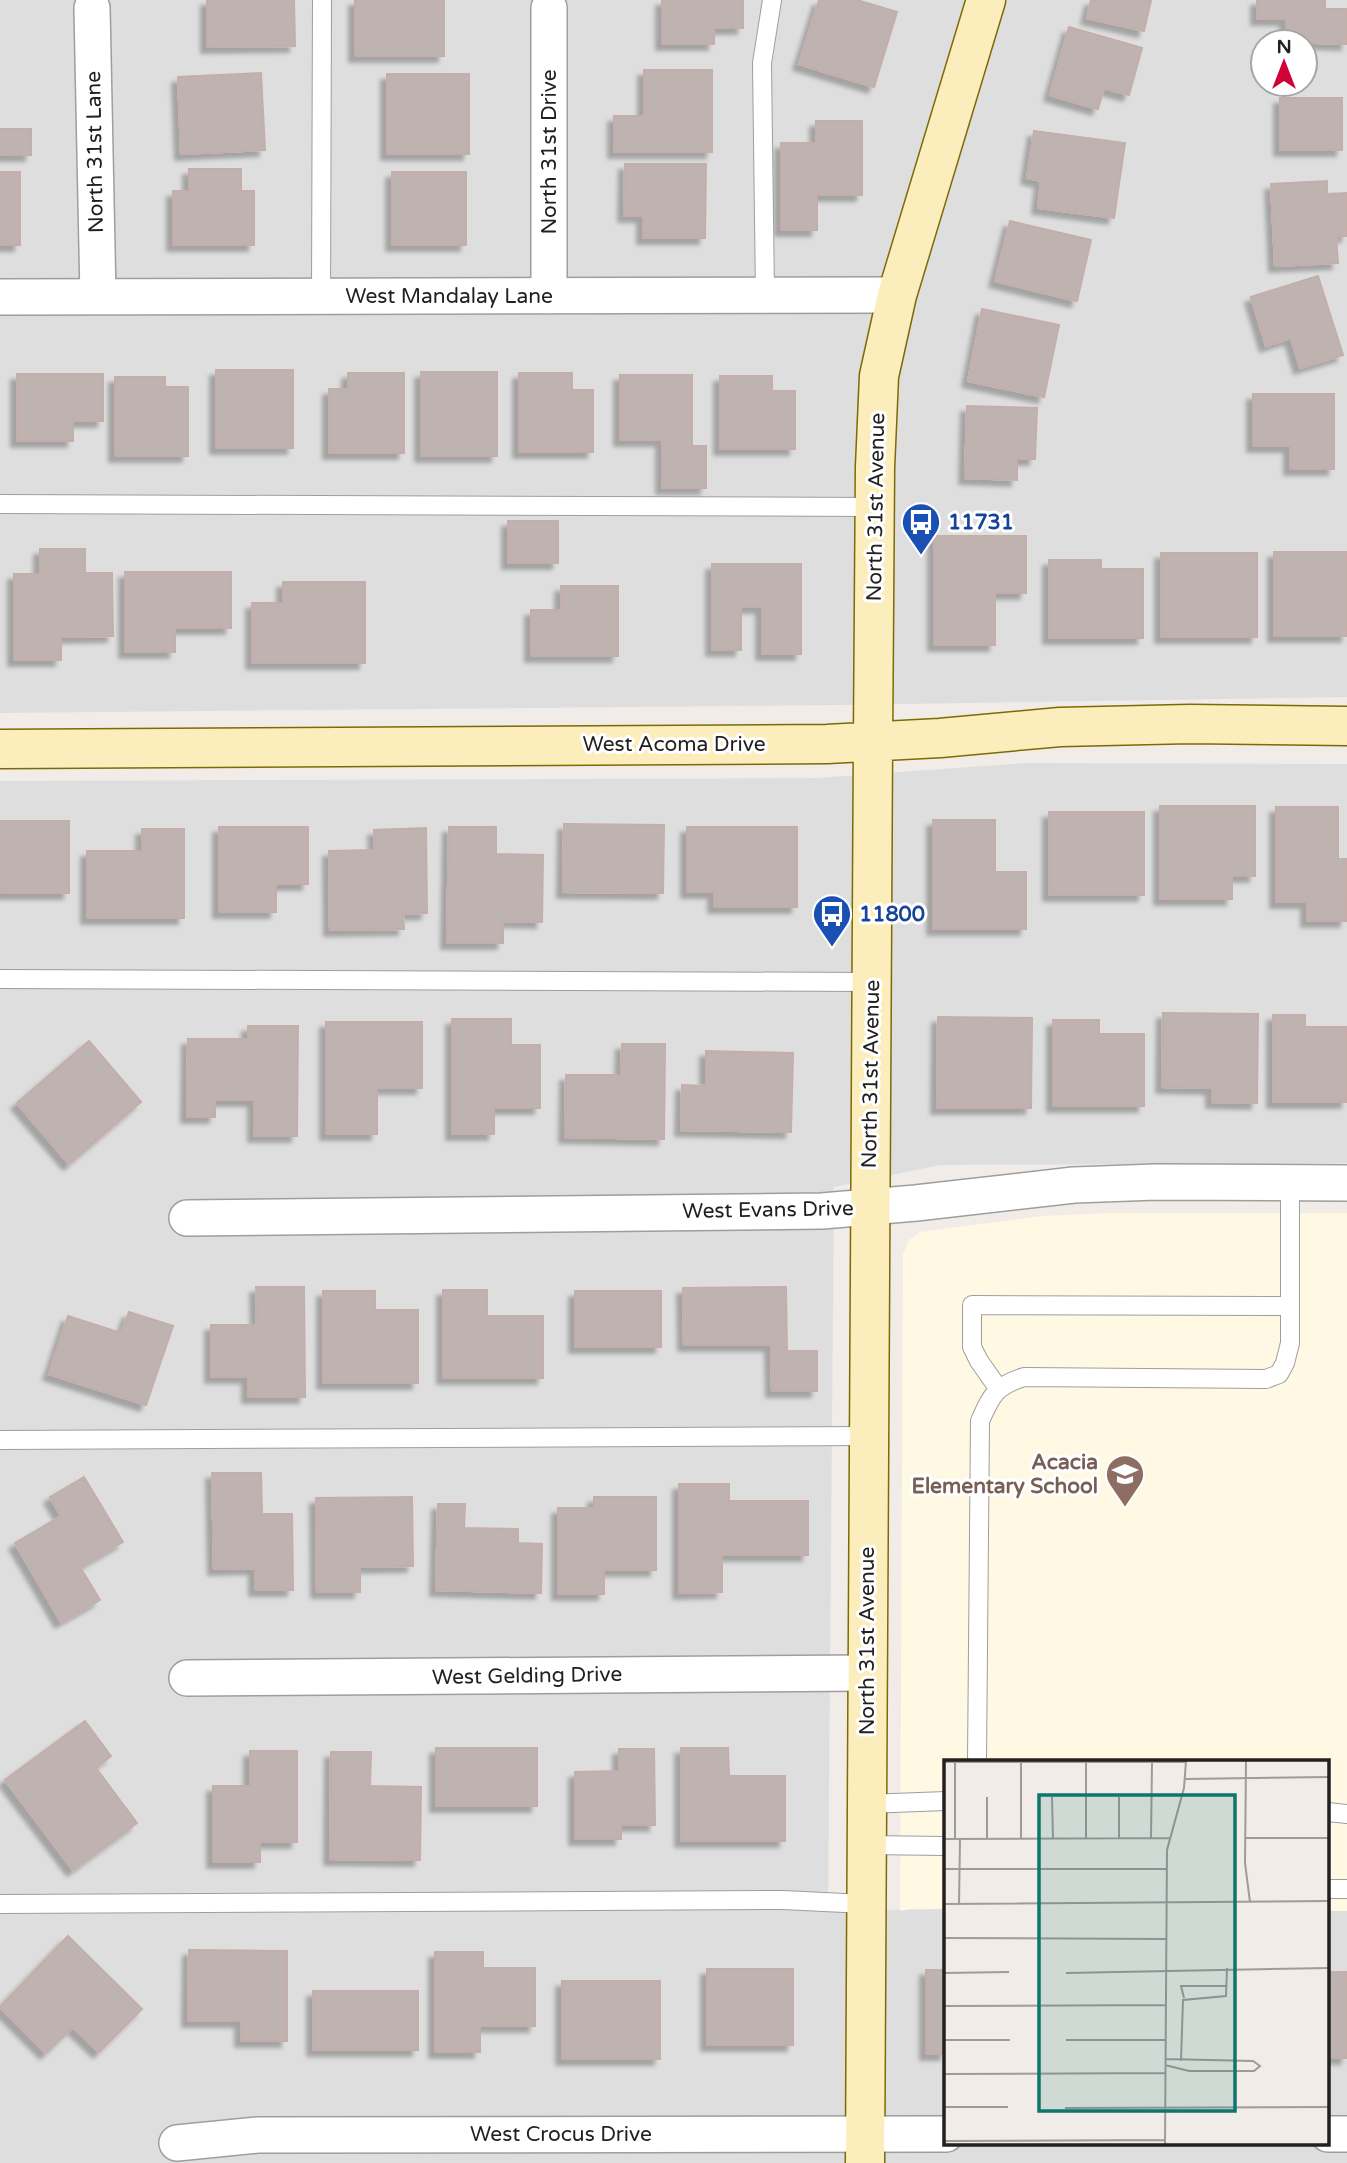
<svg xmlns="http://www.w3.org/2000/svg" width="1347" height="2163" viewBox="0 0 1347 2163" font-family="'Varela Round',sans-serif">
  <defs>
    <filter id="shadow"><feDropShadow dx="-6" dy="6" stdDeviation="2" flood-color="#0004"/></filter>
  </defs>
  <rect width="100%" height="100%" fill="#f2ece8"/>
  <path fill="#dfdede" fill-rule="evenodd" d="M0,0H1347V697L838,705L0,713ZM1263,42H1305V84H1263Z
    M1026,763L1347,764V1163L940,1165L834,1187L828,1911L946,1909V2144H1328V1911H1347V2163H0V781L817,778Z"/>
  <path fill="#fff8e3" d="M1110,1213H1347V1911H1328V1762H946V1909H911L900,1911L903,1254L909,1240L920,1232L1042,1216Z"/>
  <path fill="#bfb3b1" stroke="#c4aeaa" stroke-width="2" filter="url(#shadow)" d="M207,0H294L295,46L207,47Z
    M355,0H444V56H355Z
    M662,0H743V28H714V44H662Z
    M819,0H857L897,12L874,87L799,64Z
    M1091,0H1151L1144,31L1087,18Z
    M1257,0H1325V9H1347V44L1286,42V19H1257Z
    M1069,27L1142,48L1129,95L1104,88L1098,109L1050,95Z
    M644,70H712V152H614V116H644Z
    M261,73L265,150L181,154L178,77Z
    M387,74H469V154H387Z
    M1280,98H1342V150H1280Z
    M816,121H862V195H817V230H781V143H816Z
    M0,129H31V155H0Z
    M1034,131L1125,143L1114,218L1038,208L1041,181L1027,178Z
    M625,164H706L705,238H643V216H624Z
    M189,169H241V191H254V245H173V191H189Z
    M0,172H20V245H0Z
    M392,172H466V245H392Z
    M1327,181V194L1347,193V236H1336L1338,263L1275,266L1271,184Z
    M1010,221L1091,240L1077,301L995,281Z
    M1318,276L1343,355L1300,368L1291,338L1266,346L1251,297Z
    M982,309L1059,325L1044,397L968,381Z
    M216,370H293V448H216Z
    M421,372H497V456H421Z
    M348,373H404V453H329V389H348Z
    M519,373H572V390H593V452H519Z
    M17,374H103V421H73V441H17Z
    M620,375H692V446H706V488H662V440H620Z
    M720,376H772V391H795V449H720Z
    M115,377H165V387H188V456H115Z
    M1253,394H1334V469H1290V446H1253Z
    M967,406L1037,408L1035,459H1017V480L965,478Z
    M508,521H558V563H508Z
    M934,536H1026V593H995V645H934Z
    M40,549H85V573H112L113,636L61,637V660H14V574H40Z
    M1274,552H1347V636H1274Z
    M1161,553H1257V637H1161Z
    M1049,560H1101V569H1143V638H1049Z
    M712,564H801V654H762V607H741V650H712Z
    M125,572H231V628H175V652H125Z
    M283,582H365V663H252V603H283Z
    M561,586H618V656H531V610H561Z
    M1160,806H1255V876H1232V899H1160Z
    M1276,807H1338V859H1347L1346,921H1307V902H1276Z
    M1049,812H1144V895H1049Z
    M933,820H995V872H1026V929H933Z
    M0,821H69V893H0Z
    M564,824L664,825L663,893L563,892Z
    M219,827H308V884H276V912H219Z
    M449,827H496V854L543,855L542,922L503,921V943H447Z
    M687,827H797V907H714V892H687Z
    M426,828L427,913L403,914L404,929L330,930L329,851L375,850L374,830Z
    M142,829H184V918H87V851H142Z
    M1163,1013L1258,1014L1257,1103L1212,1102V1088L1162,1087Z
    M1273,1015H1305V1027H1347V1102H1273Z
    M938,1017L1032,1018L1031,1108H937Z
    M452,1019H511V1045H540V1108H494V1134H452Z
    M1053,1020H1099V1034H1144V1106H1053Z
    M326,1022H422V1088H377V1134H326Z
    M248,1026H298L297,1136H254V1100H215V1117H187L188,1039H248Z
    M89,1041L141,1102L69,1164L17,1103Z
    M622,1044H665L664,1139L565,1137L566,1075H621Z
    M706,1051L793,1053L791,1132L681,1130L682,1085L706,1086Z
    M256,1287H304L305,1397H248V1377H211V1325H257Z
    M786,1287L787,1351H817V1391H772L771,1345H684L683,1288Z
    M443,1290H487V1316H543V1378H443Z
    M323,1291H375V1310H418V1383H323Z
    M575,1291H661V1347H575Z
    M129,1312L173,1326L146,1405L49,1374L68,1316L121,1333Z
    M212,1473H261L262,1514H292L293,1590H255V1568L214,1569Z
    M84,1477L123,1542L80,1567L100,1600L61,1622L15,1543L61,1516L50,1497Z
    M679,1484H729V1501H808V1555H722V1592L679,1593Z
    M412,1497L413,1566L360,1567V1592H317L316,1498Z
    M594,1497H656V1570H604V1594H558V1508H594Z
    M438,1504H465L464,1528L518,1529V1543L542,1544L541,1593L436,1590Z
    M85,1721L111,1756L96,1768L137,1823L73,1870L5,1780Z
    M436,1748H537V1806H436Z
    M681,1748H728L729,1776H785V1841H681Z
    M619,1749H654L655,1825H621V1839H575V1772L619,1771Z
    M250,1751H297V1842H260V1862H213V1786H250Z
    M331,1752H371L370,1786L421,1787L420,1860L330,1859Z
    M68,1936L142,2009L99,2052L73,2027L46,2053L0,2007Z
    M189,1950L287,1951V2041H241V2021H188Z
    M435,1952H483V1968H535V2026H480V2052H435Z
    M707,1969H793V2045H707Z
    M926,1970H946V2054H926Z
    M1328,1972H1347V2058H1328Z
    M562,1981H660V2059H562Z
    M313,1991H418V2050H313Z"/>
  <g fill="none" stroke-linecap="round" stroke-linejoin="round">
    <g stroke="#9e9e9e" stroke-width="20">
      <path id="lane" d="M765,295L762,63L772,0
        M321,297L322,0
        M0,504L875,507
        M0,979L872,982
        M998,1388L979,1361L972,1347V1305L1290,1306
        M0,1440L869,1436
        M977,1762L980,1421C992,1394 996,1386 1024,1377L1266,1379L1279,1374L1285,1363L1290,1343V1182
        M866,1804L946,1801
        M1328,1812L1347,1814
        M866,1845L946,1846
        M1328,1889H1347
        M0,1904L783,1900L865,1904"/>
    </g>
    <g stroke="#9e9e9e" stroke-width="38">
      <path id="street" d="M92,8L98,297
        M549,8V296
        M0,297L897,295
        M187,1218L822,1211L916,1203L1074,1185L1156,1182L1347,1183
        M187,1678L867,1673
        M1328,2134H1347
        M177,2143L258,2135L946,2134"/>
    </g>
    <g stroke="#7e6a03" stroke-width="41">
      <path id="secondary" d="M0,749L827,744L940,738L1060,727L1190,724L1347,726
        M865,2163L873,741L875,467L879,376L897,295L986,0"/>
    </g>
    <use href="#lane" stroke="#fff" stroke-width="18"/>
    <use href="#street" stroke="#fff" stroke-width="35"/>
    <use href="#secondary" stroke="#fbeebc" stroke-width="38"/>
  </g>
  <defs>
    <g id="bus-pin" transform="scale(2.0125)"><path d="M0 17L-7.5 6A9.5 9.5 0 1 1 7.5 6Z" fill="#1a4fb4" stroke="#fff"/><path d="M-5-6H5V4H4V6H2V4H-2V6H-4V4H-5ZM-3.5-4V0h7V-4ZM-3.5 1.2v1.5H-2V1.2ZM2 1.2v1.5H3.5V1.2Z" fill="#fff"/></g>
    <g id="school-pin" transform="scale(2.0125)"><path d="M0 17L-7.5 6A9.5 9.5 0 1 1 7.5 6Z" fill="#8d6e63" stroke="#fff"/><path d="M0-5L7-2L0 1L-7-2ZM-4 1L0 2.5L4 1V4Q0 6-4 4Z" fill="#fff"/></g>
  </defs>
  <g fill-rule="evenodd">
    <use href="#bus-pin" x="921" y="522"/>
    <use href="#bus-pin" x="832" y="914"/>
    <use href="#school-pin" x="1125" y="1474"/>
  </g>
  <g text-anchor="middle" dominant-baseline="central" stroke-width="6" stroke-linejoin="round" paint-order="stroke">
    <g font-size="21" fill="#212121" stroke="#fff">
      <text transform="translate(95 152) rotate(-91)">North 31st Lane</text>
      <text transform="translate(549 152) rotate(-90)">North 31st Drive</text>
      <text x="449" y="296">West Mandalay Lane</text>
      <text transform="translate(876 507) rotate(-89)">North 31st Avenue</text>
      <text x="674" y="744">West Acoma Drive</text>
      <text transform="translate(871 1074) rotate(-89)">North 31st Avenue</text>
      <text transform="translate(768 1210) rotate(-1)">West Evans Drive</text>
      <text transform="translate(867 1641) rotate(-90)">North 31st Avenue</text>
      <text transform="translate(527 1676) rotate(-1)">West Gelding Drive</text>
      <text x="561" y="2134">West Crocus Drive</text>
    </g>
    <g font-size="21" font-weight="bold" fill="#164399" stroke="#fff" text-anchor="start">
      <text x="948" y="522">11731</text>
      <text x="859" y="914">11800</text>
    </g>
    <g font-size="21" font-weight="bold" fill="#785e54" stroke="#fff" text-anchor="end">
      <text x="1098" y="1462">Acacia<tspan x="1098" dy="24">Elementary School</tspan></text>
    </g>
  </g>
  <g transform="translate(944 1760)">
    <rect width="385" height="385" fill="#f2ece8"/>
    <path fill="none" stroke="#9e9b98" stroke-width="2" d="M302,1L301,103L306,142M0,2H242M11,2V79M77,2V79M241,19L385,17M43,37V79M108,37L109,79M175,37V79M301,78H385M0,79L226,78M142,79V3M207,79L208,3M0,109H222M0,144L385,141M15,145L16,79M0,178L222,179M0,213L65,212M122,213L385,208M240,238L237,226H283M0,246L222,245M0,280H66M122,280H221M237,301L239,240L282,236L283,208M221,305L245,311H310L316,306L309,301L221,299M0,314L221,313M0,347H64M121,348L385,347M0,381L221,380M221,384L223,90L240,28L242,1"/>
    <path fill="#0f766e" fill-opacity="0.15" stroke="#0f766e" stroke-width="3.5" d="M95,35H291V351H95Z"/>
    <rect width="385" height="385" fill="none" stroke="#212121" stroke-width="3.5"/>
  </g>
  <g transform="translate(1284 63)"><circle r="33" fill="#ffffff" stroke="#a6a6a6" stroke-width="2"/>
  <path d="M0-5L12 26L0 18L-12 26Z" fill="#d20038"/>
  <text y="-10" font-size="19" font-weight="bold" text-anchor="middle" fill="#212121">N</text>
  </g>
</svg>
